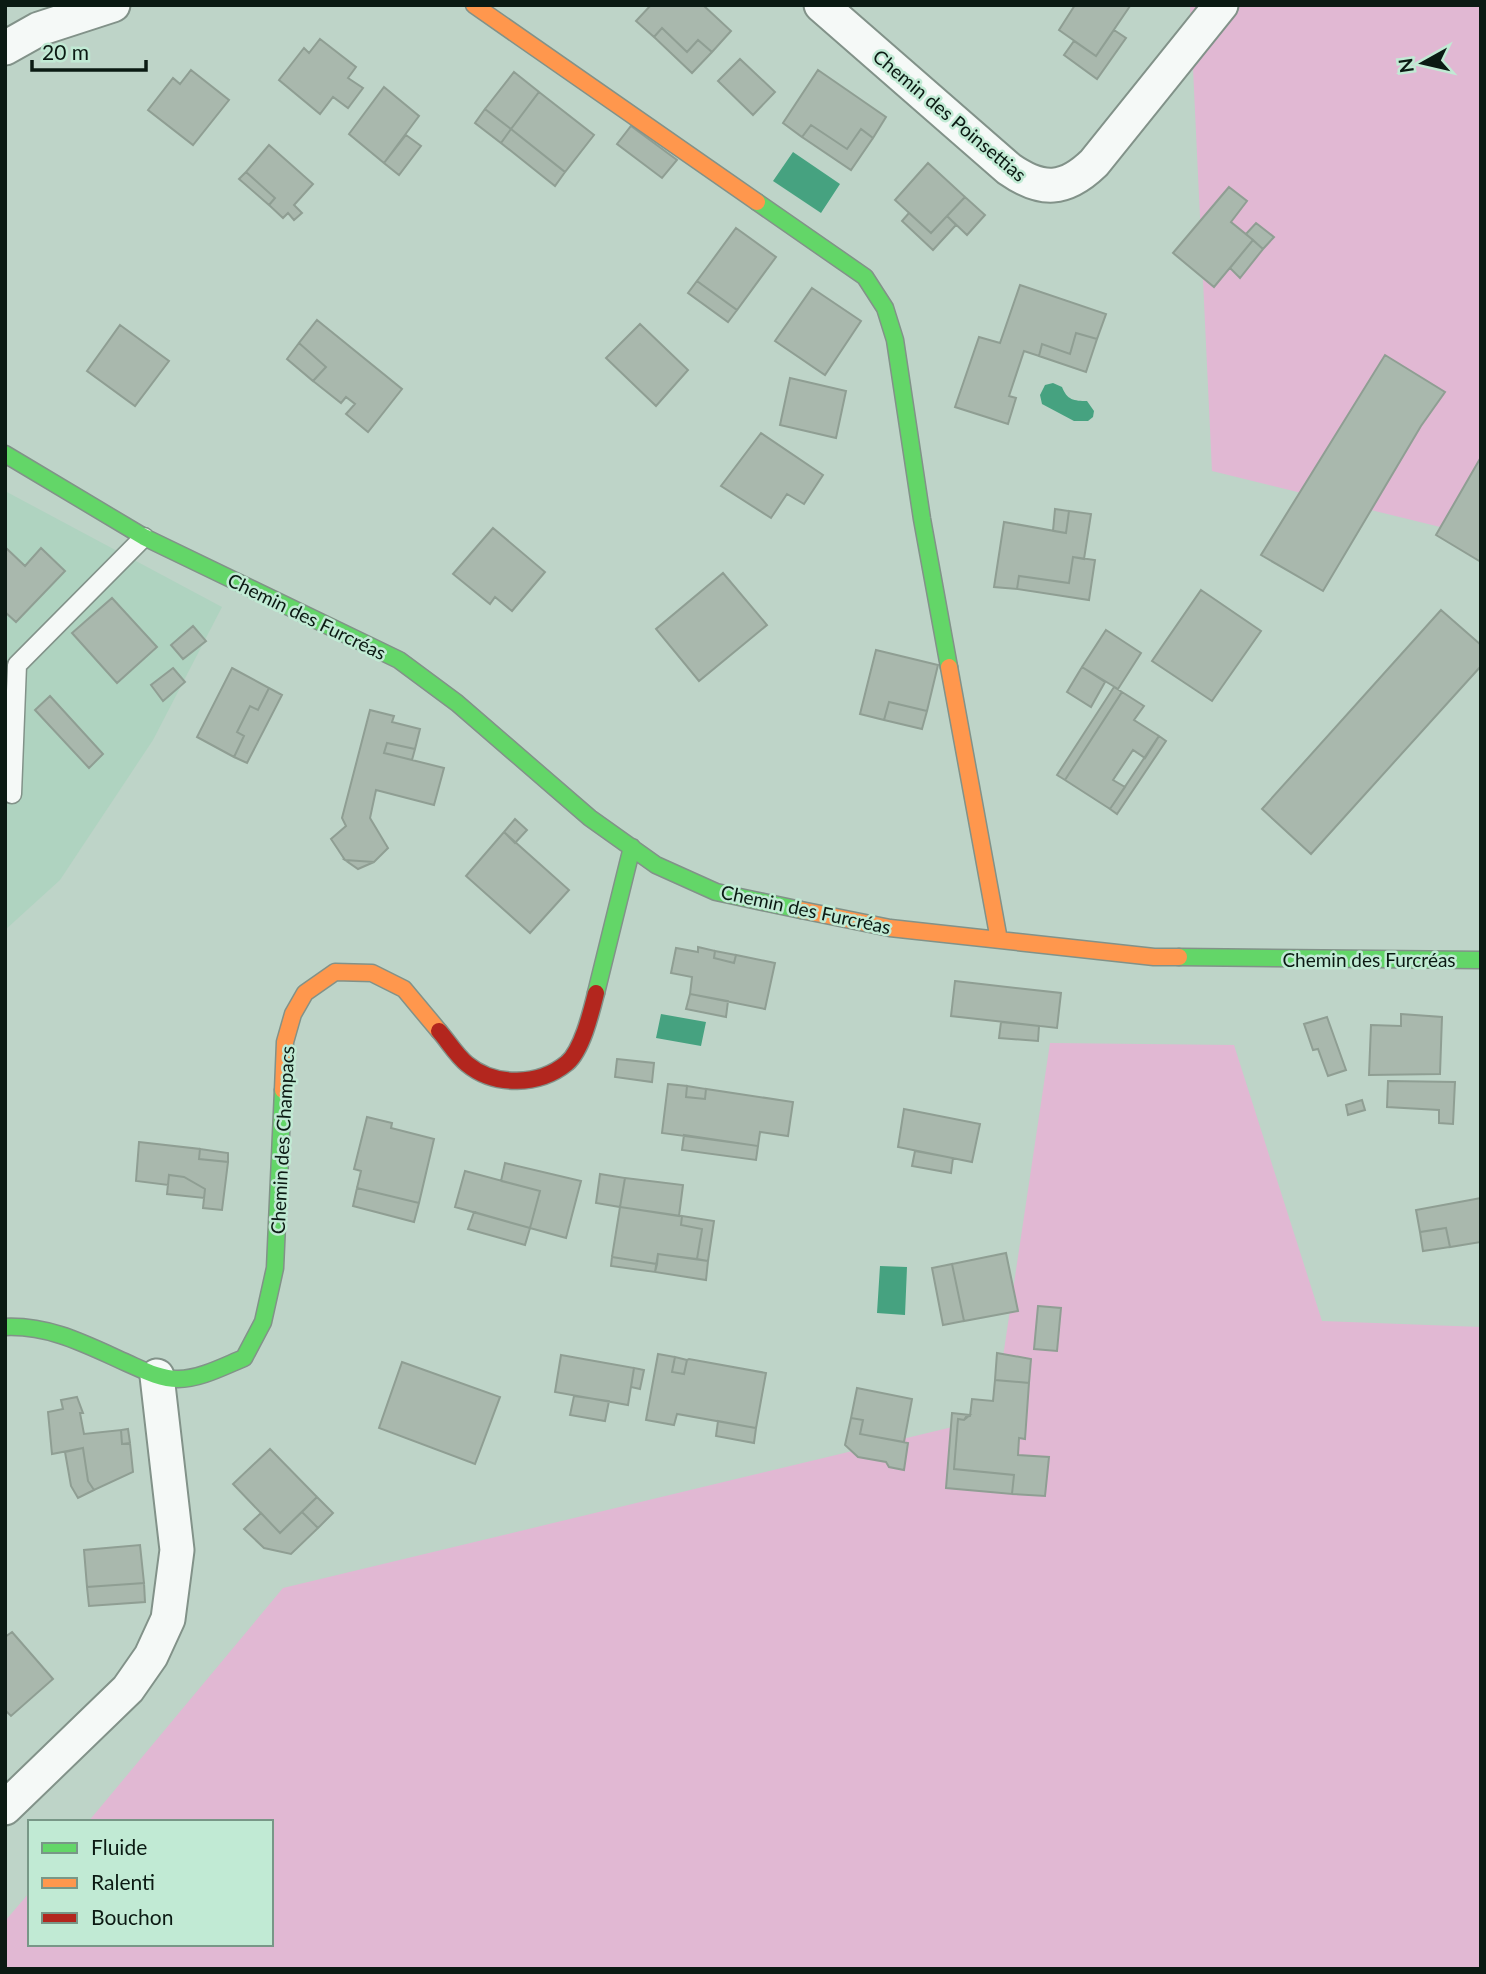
<svg xmlns="http://www.w3.org/2000/svg" width="1486" height="1974" viewBox="0 0 1486 1974" font-family="Lato,sans-serif">
  <rect width="100%" height="100%" fill="#bed4c8"/>
  <path fill="#afd3c0" d="M5,491L222,607L153,740L60,880L5,930Z"/>
  <path fill="#e1b8d3" d="M1190,5H1481V537L1212,471Z
    M1050,1043L1234,1045L1322,1321L1481,1327V1969H5V1921L30,1892V1944H271V1822H88L283,1588L994,1417Z"/>
  <path fill="#46a280" d="M793,152L840,184L821,213L773,181Z
    M1053,383L1062,387C1067,400 1074,401 1087,401L1094,411L1093,417L1088,421H1074L1042,404L1040,395L1045,385Z
    M661,1014L706,1022L701,1046L656,1038Z
    M880,1266L907,1267L905,1315L877,1313Z"/>
  <path fill="#a9b8ad" stroke="#8f9e93" stroke-width="2" d="M651,5H703L731,31L712,52L698,40L687,52L662,28L654,37L636,21Z
    M1075,5L1130,6L1096,56L1059,30Z
    M662,28L687,52L698,40L712,52L692,73L654,37Z
    M1114,30L1126,38L1097,79L1064,55L1074,41L1096,56Z
    M320,39L356,67L348,78L363,88L348,108L333,97L320,114L279,80L304,48L309,53Z
    M740,59L775,92L753,115L718,81Z
    M191,70L229,100L193,145L148,110L173,78L180,84Z
    M818,70L886,117L873,138L861,129L847,149L811,125L802,137L783,123Z
    M514,72L539,92L511,129L485,109Z
    M384,87L419,116L384,163L349,134Z
    M539,92L594,135L565,172L511,129Z
    M485,109L511,129L501,143L475,123Z
    M811,125L847,149L861,129L873,138L851,170L802,137Z
    M631,126L677,160L662,178L617,144Z
    M511,129L565,172L555,186L501,143Z
    M406,135L421,146L399,175L384,163Z
    M269,145L313,184L294,205L302,213L294,220L288,213L283,218L269,205L275,198L246,172Z
    M928,163L965,197L931,233L895,200Z
    M246,172L275,198L269,205L239,179Z
    M1229,187L1247,201L1231,222L1253,240L1214,287L1173,253Z
    M965,197L985,215L967,235L947,216Z
    M909,213L931,233L947,216L956,225L933,250L902,221Z
    M1256,223L1274,237L1263,249L1246,234Z
    M736,228L776,257L737,310L697,281Z
    M1253,240L1263,249L1240,278L1230,268Z
    M697,281L737,310L728,322L688,293Z
    M1020,285L1106,314L1097,339L1076,333L1070,354L1042,344L1039,356L1024,351L1009,396L1016,398L1008,424L955,407L979,337L1000,343Z
    M812,288L861,321L825,375L775,341Z
    M317,320L402,389L368,432L346,414L355,404L346,397L341,403L313,381L326,367L299,343Z
    M640,324L688,370L656,406L606,358Z
    M120,325L169,361L135,406L87,371Z
    M1076,333L1097,339L1086,372L1039,356L1042,344L1070,354Z
    M299,343L326,367L313,381L287,359Z
    M1385,355L1445,392L1421,426L1323,591L1261,555Z
    M790,378L846,391L836,438L780,425Z
    M761,433L823,475L804,504L787,494L771,518L721,486Z
    M1481,457V562L1436,535Z
    M1055,509L1069,511L1066,533L1053,531Z
    M1069,511L1091,514L1084,559L1073,557L1069,583L1019,576L1017,589L994,587L1004,522L1066,533Z
    M493,528L545,572L512,611L495,597L490,604L453,574Z
    M5,547L25,566L41,548L65,571L16,622L5,612Z
    M1073,557L1095,560L1089,600L1017,589L1019,576L1069,583Z
    M723,573L767,625L699,681L656,629Z
    M1201,590L1261,631L1212,701L1152,661Z
    M112,598L157,647L117,683L72,633Z
    M1441,610L1481,645V666L1311,854L1262,809Z
    M193,626L206,641L183,659L171,645Z
    M1106,630L1141,653L1118,689L1082,667Z
    M876,650L938,665L927,711L889,702L884,720L860,714Z
    M1082,667L1105,682L1091,707L1067,692Z
    M173,668L185,682L163,701L151,685Z
    M232,668L269,688L258,710L250,706L237,732L244,736L234,757L197,737Z
    M1114,687L1122,692L1065,780L1057,775Z
    M269,688L282,695L247,763L234,757L244,736L237,732L250,706L258,710Z
    M1122,692L1144,706L1134,720L1159,736L1145,758L1133,750L1113,780L1125,787L1110,809L1065,780Z
    M50,696L103,754L89,768L35,710Z
    M889,702L927,711L922,729L884,720Z
    M370,710L394,716L392,722L420,729L415,749L387,743L384,753L444,768L434,805L376,790L370,818L388,848L374,862L345,860L331,839L346,826L342,818Z
    M1159,736L1166,741L1117,814L1110,809Z
    M387,743L415,749L412,760L384,753Z
    M515,819L527,830L515,843L504,832Z
    M504,832L569,890L530,933L466,876Z
    M345,860L374,862L358,869Z
    M698,947L715,951L714,958L734,963L736,955L775,963L765,1009L690,994L692,977L671,973L676,948L698,952Z
    M715,951L736,955L734,963L714,958Z
    M955,981L1061,993L1057,1028L951,1016Z
    M690,994L728,1001L726,1017L686,1009Z
    M1401,1014L1442,1017L1440,1074L1369,1075L1371,1025L1401,1026Z
    M1327,1017L1346,1070L1328,1076L1318,1049L1313,1050L1304,1024Z
    M1001,1022L1039,1026L1038,1041L999,1038Z
    M617,1059L654,1063L652,1082L615,1077Z
    M1388,1081L1455,1082L1453,1124L1439,1123V1110L1387,1107Z
    M668,1084L687,1086L686,1097L705,1099L706,1089L793,1102L788,1136L760,1132L758,1146L662,1133Z
    M687,1086L706,1089L705,1099L686,1097Z
    M1362,1100L1365,1110L1348,1115L1346,1105Z
    M904,1109L980,1124L972,1162L898,1147Z
    M367,1117L392,1123L391,1128L434,1139L419,1203L357,1188L361,1171L354,1169Z
    M684,1135L758,1146L756,1160L682,1150Z
    M139,1142L200,1149L199,1159L228,1162L222,1210L203,1208L205,1189L184,1177L169,1175L168,1185L136,1181Z
    M200,1149L228,1153V1162L199,1159Z
    M915,1151L953,1158L951,1173L912,1166Z
    M505,1163L581,1181L566,1238L530,1228L540,1191L501,1181Z
    M465,1171L540,1191L530,1228L455,1207Z
    M600,1174L625,1178L620,1207L596,1203Z
    M169,1175L184,1177L205,1189L204,1198L167,1194Z
    M625,1178L683,1185L679,1216L620,1207Z
    M357,1188L419,1203L414,1222L353,1206Z
    M1481,1198V1242L1450,1247L1446,1228L1420,1232L1416,1210Z
    M620,1207L682,1216L681,1225L702,1229L697,1259L658,1254L657,1264L612,1257Z
    M474,1212L530,1228L525,1245L468,1229Z
    M682,1216L714,1221L708,1261L697,1259L702,1229L681,1225Z
    M1446,1228L1450,1247L1423,1251L1420,1232Z
    M1006,1253L1018,1311L964,1321L952,1264Z
    M658,1254L708,1261L706,1280L655,1272Z
    M612,1257L657,1264L655,1272L611,1266Z
    M952,1264L964,1321L943,1325L932,1268Z
    M1038,1306L1061,1308L1057,1351L1034,1349Z
    M997,1353L1031,1359L1029,1383L995,1380Z
    M658,1354L675,1357L672,1372L684,1374L687,1360L689,1359L766,1373L756,1428L677,1414L674,1425L646,1420Z
    M561,1355L634,1368L628,1405L555,1392Z
    M675,1357L687,1360L684,1374L672,1372Z
    M402,1362L500,1397L475,1464L379,1428Z
    M634,1368L644,1370L640,1389L631,1387Z
    M995,1380L1029,1383L1025,1439L1019,1438L1018,1455L1049,1457L1045,1496L1012,1494L1014,1475L954,1469L958,1419L964,1420L966,1417L970,1416L972,1399L993,1401Z
    M857,1388L912,1399L904,1442L860,1434L863,1420L851,1418Z
    M574,1396L609,1401L605,1421L570,1415Z
    M77,1397L83,1413H80L84,1434L121,1430L122,1444L130,1443L133,1472L94,1490L88,1481L83,1448L52,1454L48,1412L63,1409L61,1400Z
    M952,1413L970,1415L964,1420L958,1419L954,1469L1014,1475L1012,1494L946,1488Z
    M851,1418L863,1420L860,1434L908,1443L904,1470L889,1467L886,1462L858,1457L845,1445Z
    M718,1421L756,1428L754,1443L716,1436Z
    M128,1429L130,1443L122,1444L121,1430Z
    M83,1448L88,1481L94,1490L78,1498L71,1486L65,1452Z
    M270,1449L317,1497L280,1533L233,1484Z
    M317,1497L333,1513L318,1528L302,1512Z
    M302,1512L318,1528L291,1554L264,1548L244,1529L261,1513L280,1533Z
    M140,1545L144,1583L87,1587L84,1550Z
    M144,1583L145,1602L89,1606L87,1587Z
    M12,1632L53,1679L11,1716L5,1710V1637Z"/>
  <g fill="none" stroke-linecap="round" stroke-linejoin="round">
    <g stroke="#829289" stroke-width="21">
      <path id="lane" d="M12,794L17,665L144,537"/>
    </g>
    <g stroke="#829289" stroke-width="37">
      <path id="street" d="M821,5L1009,169C1042,192 1065,191 1094,163L1221,5
        M5,48L39,29L113,5
        M5,1808L128,1689L151,1656L168,1619L177,1550L157,1376"/>
    </g>
    <g stroke="#829289" stroke-width="19">
      <path id="fast" d="M757,202L865,277L885,308L895,340L922,519L949,667
        M5,454L144,537L399,660L457,703L590,818L656,865L716,892L801,910
        M1179,957L1481,960
        M596,993L632,847
        M5,1327C50,1325 87,1345 127,1363C143,1370 160,1379 178,1379C200,1379 224,1366 244,1358L263,1322L275,1268L283,1090"/>
    </g>
    <g stroke="#829289" stroke-width="19">
      <path id="slow" d="M474,5L757,202
        M949,667L999,940
        M801,910L890,928L1154,957H1179
        M283,1090L285,1042L293,1014L305,993L335,972L372,973L404,989L439,1031"/>
    </g>
    <g stroke="#829289" stroke-width="19">
      <path id="jam" d="M439,1031C448,1041 456,1055 467,1064C495,1087 539,1086 567,1063C582,1050 591,1013 596,993"/>
    </g>
    <use href="#lane" stroke="#f5f9f7" stroke-width="18"/>
    <use href="#street" stroke="#f5f9f7" stroke-width="33"/>
    <use href="#fast" stroke="#63d668" stroke-width="16"/>
    <use href="#slow" stroke="#ff974d" stroke-width="16"/>
    <use href="#jam" stroke="#b3261e" stroke-width="16"/>
  </g>
  <g text-anchor="middle" dominant-baseline="central" stroke-width="5" stroke-linejoin="round" paint-order="stroke">
    <g font-size="19" fill="#0b1a13" stroke="#c1ead4">
      <text transform="translate(950 115) rotate(40)">Chemin des Poinsettias</text>
      <text transform="translate(307 616) rotate(26)">Chemin des Furcréas</text>
      <text transform="translate(806 909) rotate(12)">Chemin des Furcréas</text>
      <text x="1369" y="959">Chemin des Furcréas</text>
      <text transform="translate(282 1140) rotate(-87)">Chemin des Champacs</text>
    </g>
  </g>
  <rect width="1486" height="1974" fill="none" stroke="#0b1a13" stroke-width="14"/>
  <rect x="28" y="1820" width="245" height="126" fill="#c1ead4" stroke="#789787" stroke-width="2"/>
  <rect x="42" y="1843" width="35" height="10" fill="#63d668" stroke="#789787" stroke-width="2"/>
  <text x="91" y="1855" font-size="21" fill="#0b1a13">Fluide</text>
  <rect x="42" y="1878" width="35" height="10" fill="#ff974d" stroke="#789787" stroke-width="2"/>
  <text x="91" y="1890" font-size="21" fill="#0b1a13">Ralenti</text>
  <rect x="42" y="1913" width="35" height="10" fill="#b3261e" stroke="#789787" stroke-width="2"/>
  <text x="91" y="1925" font-size="21" fill="#0b1a13">Bouchon</text>
  <g transform="translate(1423 63) rotate(262)" stroke="#c1ead4" stroke-width="5" paint-order="stroke">
  <path d="M0-5L12 26L0 18L-12 26Z" fill="#0b1a13"/>
  <text y="-10" font-size="19" font-weight="bold" text-anchor="middle" fill="#0b1a13">N</text>
  </g>
  <path d="M32 60v10h114v-10" fill="none" stroke="#0b1a13" stroke-width="3.5"/>
  <text x="42" y="60" font-size="21" fill="#0b1a13" stroke="#c1ead4" stroke-width="5" paint-order="stroke">20 m</text>
</svg>
